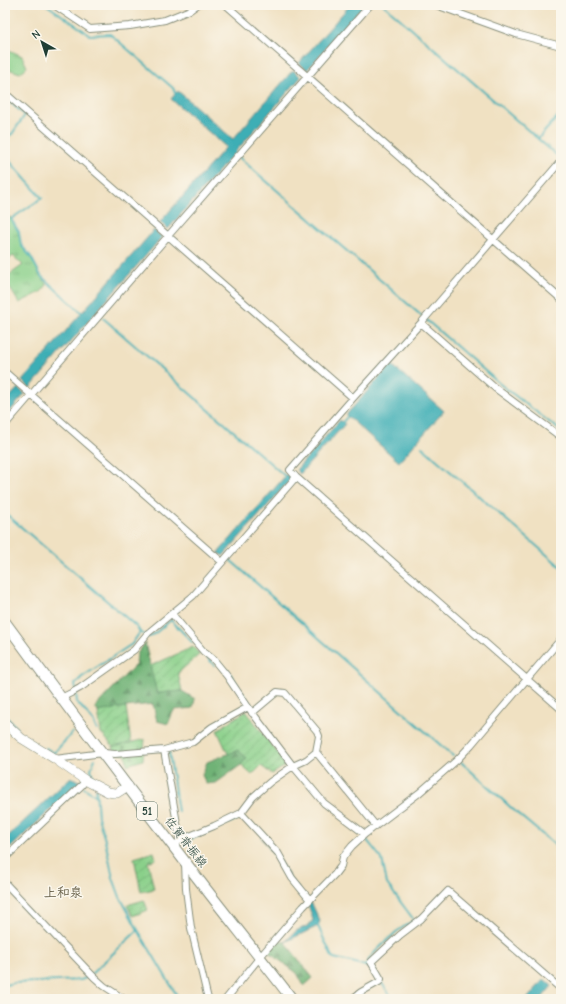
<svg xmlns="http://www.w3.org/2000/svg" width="566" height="1004" viewBox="0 0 566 1004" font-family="'Comic Neue','Klee One',sans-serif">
  <defs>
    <pattern id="grass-tufts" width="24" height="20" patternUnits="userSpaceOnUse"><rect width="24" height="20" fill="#8ad08a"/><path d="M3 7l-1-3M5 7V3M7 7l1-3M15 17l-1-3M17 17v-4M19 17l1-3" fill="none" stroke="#70aa72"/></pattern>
    <pattern id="forest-firs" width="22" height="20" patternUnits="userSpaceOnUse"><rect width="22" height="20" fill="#6fb276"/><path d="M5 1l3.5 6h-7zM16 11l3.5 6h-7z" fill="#5b9262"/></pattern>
    <pattern id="cemetery-stones" width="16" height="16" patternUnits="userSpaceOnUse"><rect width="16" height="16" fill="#8ad08a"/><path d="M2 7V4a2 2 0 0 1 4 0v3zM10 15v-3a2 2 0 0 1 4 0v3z" fill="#70aa72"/></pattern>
    <pattern id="garden-furrows" width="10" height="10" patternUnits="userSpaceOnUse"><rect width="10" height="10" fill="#8ad08a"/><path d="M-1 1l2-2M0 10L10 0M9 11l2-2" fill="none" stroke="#70aa72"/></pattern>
  </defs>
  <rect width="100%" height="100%" fill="#fbf7ec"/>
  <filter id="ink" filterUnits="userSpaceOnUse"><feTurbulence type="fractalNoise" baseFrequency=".025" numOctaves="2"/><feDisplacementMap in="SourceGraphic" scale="8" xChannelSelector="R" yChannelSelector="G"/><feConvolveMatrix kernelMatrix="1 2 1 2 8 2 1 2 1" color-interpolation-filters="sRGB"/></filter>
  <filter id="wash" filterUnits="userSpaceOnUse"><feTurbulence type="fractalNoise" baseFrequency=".012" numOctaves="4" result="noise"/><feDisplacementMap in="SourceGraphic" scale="16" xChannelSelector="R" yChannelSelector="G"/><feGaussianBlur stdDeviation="0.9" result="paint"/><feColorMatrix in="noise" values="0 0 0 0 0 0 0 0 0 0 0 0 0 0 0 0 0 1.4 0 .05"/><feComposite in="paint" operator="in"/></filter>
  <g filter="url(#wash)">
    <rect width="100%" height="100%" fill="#f0e1c2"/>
    <path fill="url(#grass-tufts)" stroke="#54865f" d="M5,48L22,56L27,67L20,73L5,68Z
      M10,217L19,232L21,245L31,257L41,276L47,285L41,292L19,303L5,280V278L23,265L13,256L5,262V219Z"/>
    <path fill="url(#forest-firs)" stroke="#477855" d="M145,643L157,693L182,691L195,699L193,708L174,710L168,724L157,721L153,704L126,707L98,712L95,707L136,664L137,654Z
      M238,750L247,758L241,765L216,783L206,784L202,775L207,762Z
      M277,940L285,942L313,978L304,986L297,973L267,951Z"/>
    <path fill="url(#cemetery-stones)" stroke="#54865f" d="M145,739L143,760L127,765L126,755L114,752L113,747Z"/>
    <path fill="url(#garden-furrows)" stroke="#54865f" d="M193,647L200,654L178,673L182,691L157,693L150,666Z
      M126,707L131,743L113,747L101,733L98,712Z
      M246,711L287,765L272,774L261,766L252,775L241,765L247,758L238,750L228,754L217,730Z
      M154,852L156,859L148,862L154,889L141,892L134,858Z
      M144,900L148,910L133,916L127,905Z"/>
    <path fill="#3daeb5" stroke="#2e7674" d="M350,5H364L307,70L299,63Z
      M293,70L301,77L168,229L160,222L226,147L171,99L178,91L233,139Z
      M154,230L162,237L30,388L22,381Z
      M391,364L444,411L399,462L346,415Z
      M18,388L25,394L5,417V402Z
      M340,420L345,424L300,474L296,470Z
      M287,474L292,478L223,556L218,553Z
      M71,777L80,782L5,853V839Z
      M261,837L277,857L292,881L312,904L320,921L318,926L285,942L296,931L309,925L313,920L309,907L301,896L291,884L275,857Z
      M544,979L552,986L541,999H527Z"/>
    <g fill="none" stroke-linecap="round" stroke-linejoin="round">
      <path stroke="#3daeb5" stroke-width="2" d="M47,5L90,35L110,34L173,88L176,95
        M384,5L560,158
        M5,98L25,115L12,134L5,138
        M538,139L561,113
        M234,151V153L500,384L561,431
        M5,156L42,198L11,219L19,232L21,245L31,257L41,276L82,313
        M103,318L285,476
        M342,423L347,417
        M422,447L561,567
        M5,513L137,627L140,632L132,644L82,677L75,684L77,702L93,721L97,730
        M229,559L453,756
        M140,632L149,637L153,635L171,620L192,642
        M208,658L214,665
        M227,669L252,707
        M5,716L17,728
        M46,748L54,753L73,732
        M169,752L178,812
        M461,762L518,814L561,850
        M94,781L91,769L95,759
        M84,788L97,796
        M96,789L98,817L105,840L113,878L120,897L138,930L179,999
        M186,841L242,817L243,819
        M317,924L332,957L334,958C344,961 366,964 373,970
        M365,966L372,955L396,932L414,920L387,884L382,859L366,839
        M381,982L393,999
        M5,985L14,983L81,980L88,977L138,930"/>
    </g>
  </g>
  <g filter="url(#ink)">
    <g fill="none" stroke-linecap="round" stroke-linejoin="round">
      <g stroke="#888f7b" stroke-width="8">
        <path id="street" d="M54,5L90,29L130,26L165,20L190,10L197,5
          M226,5L561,299
          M436,5L516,34L561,46
          M5,93L353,398
          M561,161L421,323L353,398L290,470L296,477L561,709
          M421,323L495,388L561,437
          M5,372L222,562
          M5,425L168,236L370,5
          M172,614L204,652L214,660L227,676L248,707L293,766L324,803L365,834
          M61,698L71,693L80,688L134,650L148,633L193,596L296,477
          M164,750L180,840
          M316,752L376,826
          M55,759L103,753L115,754L164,750L193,742L212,727L248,707
          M241,813L278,853L292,878L310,900
          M174,847L180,840L214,826L241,813L253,797L270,782L293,766L306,760L316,752L319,736L317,731L285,693L277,692L252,713
          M5,858L82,785L85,780
          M185,863L186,889L191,928L208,999
          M5,883L94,977L104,986L124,999
          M226,999L260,957L303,907L335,874L341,866L343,857L352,846L365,834L419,793L457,760L471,745L561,639
          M352,999L361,992L379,982L381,979L371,962L400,935L421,919L448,891L561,989"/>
      </g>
      <g stroke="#888f7b" stroke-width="10">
        <path id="secondary" d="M5,723L21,738L55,759L85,780L108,792L114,793H117L128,786"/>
      </g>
      <g stroke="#888f7b" stroke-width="12">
        <path id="primary" d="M5,622C60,697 116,772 173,846C212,898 253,948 292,999"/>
      </g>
      <use href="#street" stroke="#fff" stroke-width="6"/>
      <use href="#secondary" stroke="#fff" stroke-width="9"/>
      <use href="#primary" stroke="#fff" stroke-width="10"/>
    </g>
  </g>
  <g text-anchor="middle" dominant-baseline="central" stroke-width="3" stroke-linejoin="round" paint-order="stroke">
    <rect fill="#fbf7ec" stroke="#61756b" stroke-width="1" x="137" y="802" width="20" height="18" rx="3"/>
    <g font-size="11" font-weight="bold" fill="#1f3d34">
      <text x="147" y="811">51</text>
    </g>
    <g font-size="12" fill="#1f3d34" stroke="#fbf7ec">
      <text transform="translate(186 842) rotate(52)">佐賀脊振線</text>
    </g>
    <g font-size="13" font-weight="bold" fill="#69624b" stroke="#fbf7ec">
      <text x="63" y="892">上和泉</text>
    </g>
  </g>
  <rect width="566" height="1004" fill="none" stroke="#fbf7ec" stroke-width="20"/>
  <g transform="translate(42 42) rotate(321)" stroke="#fbf7ec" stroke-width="3" paint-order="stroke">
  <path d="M0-3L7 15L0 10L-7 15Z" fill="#1f3d34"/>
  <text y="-6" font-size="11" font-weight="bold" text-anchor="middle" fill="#1f3d34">N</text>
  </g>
</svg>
